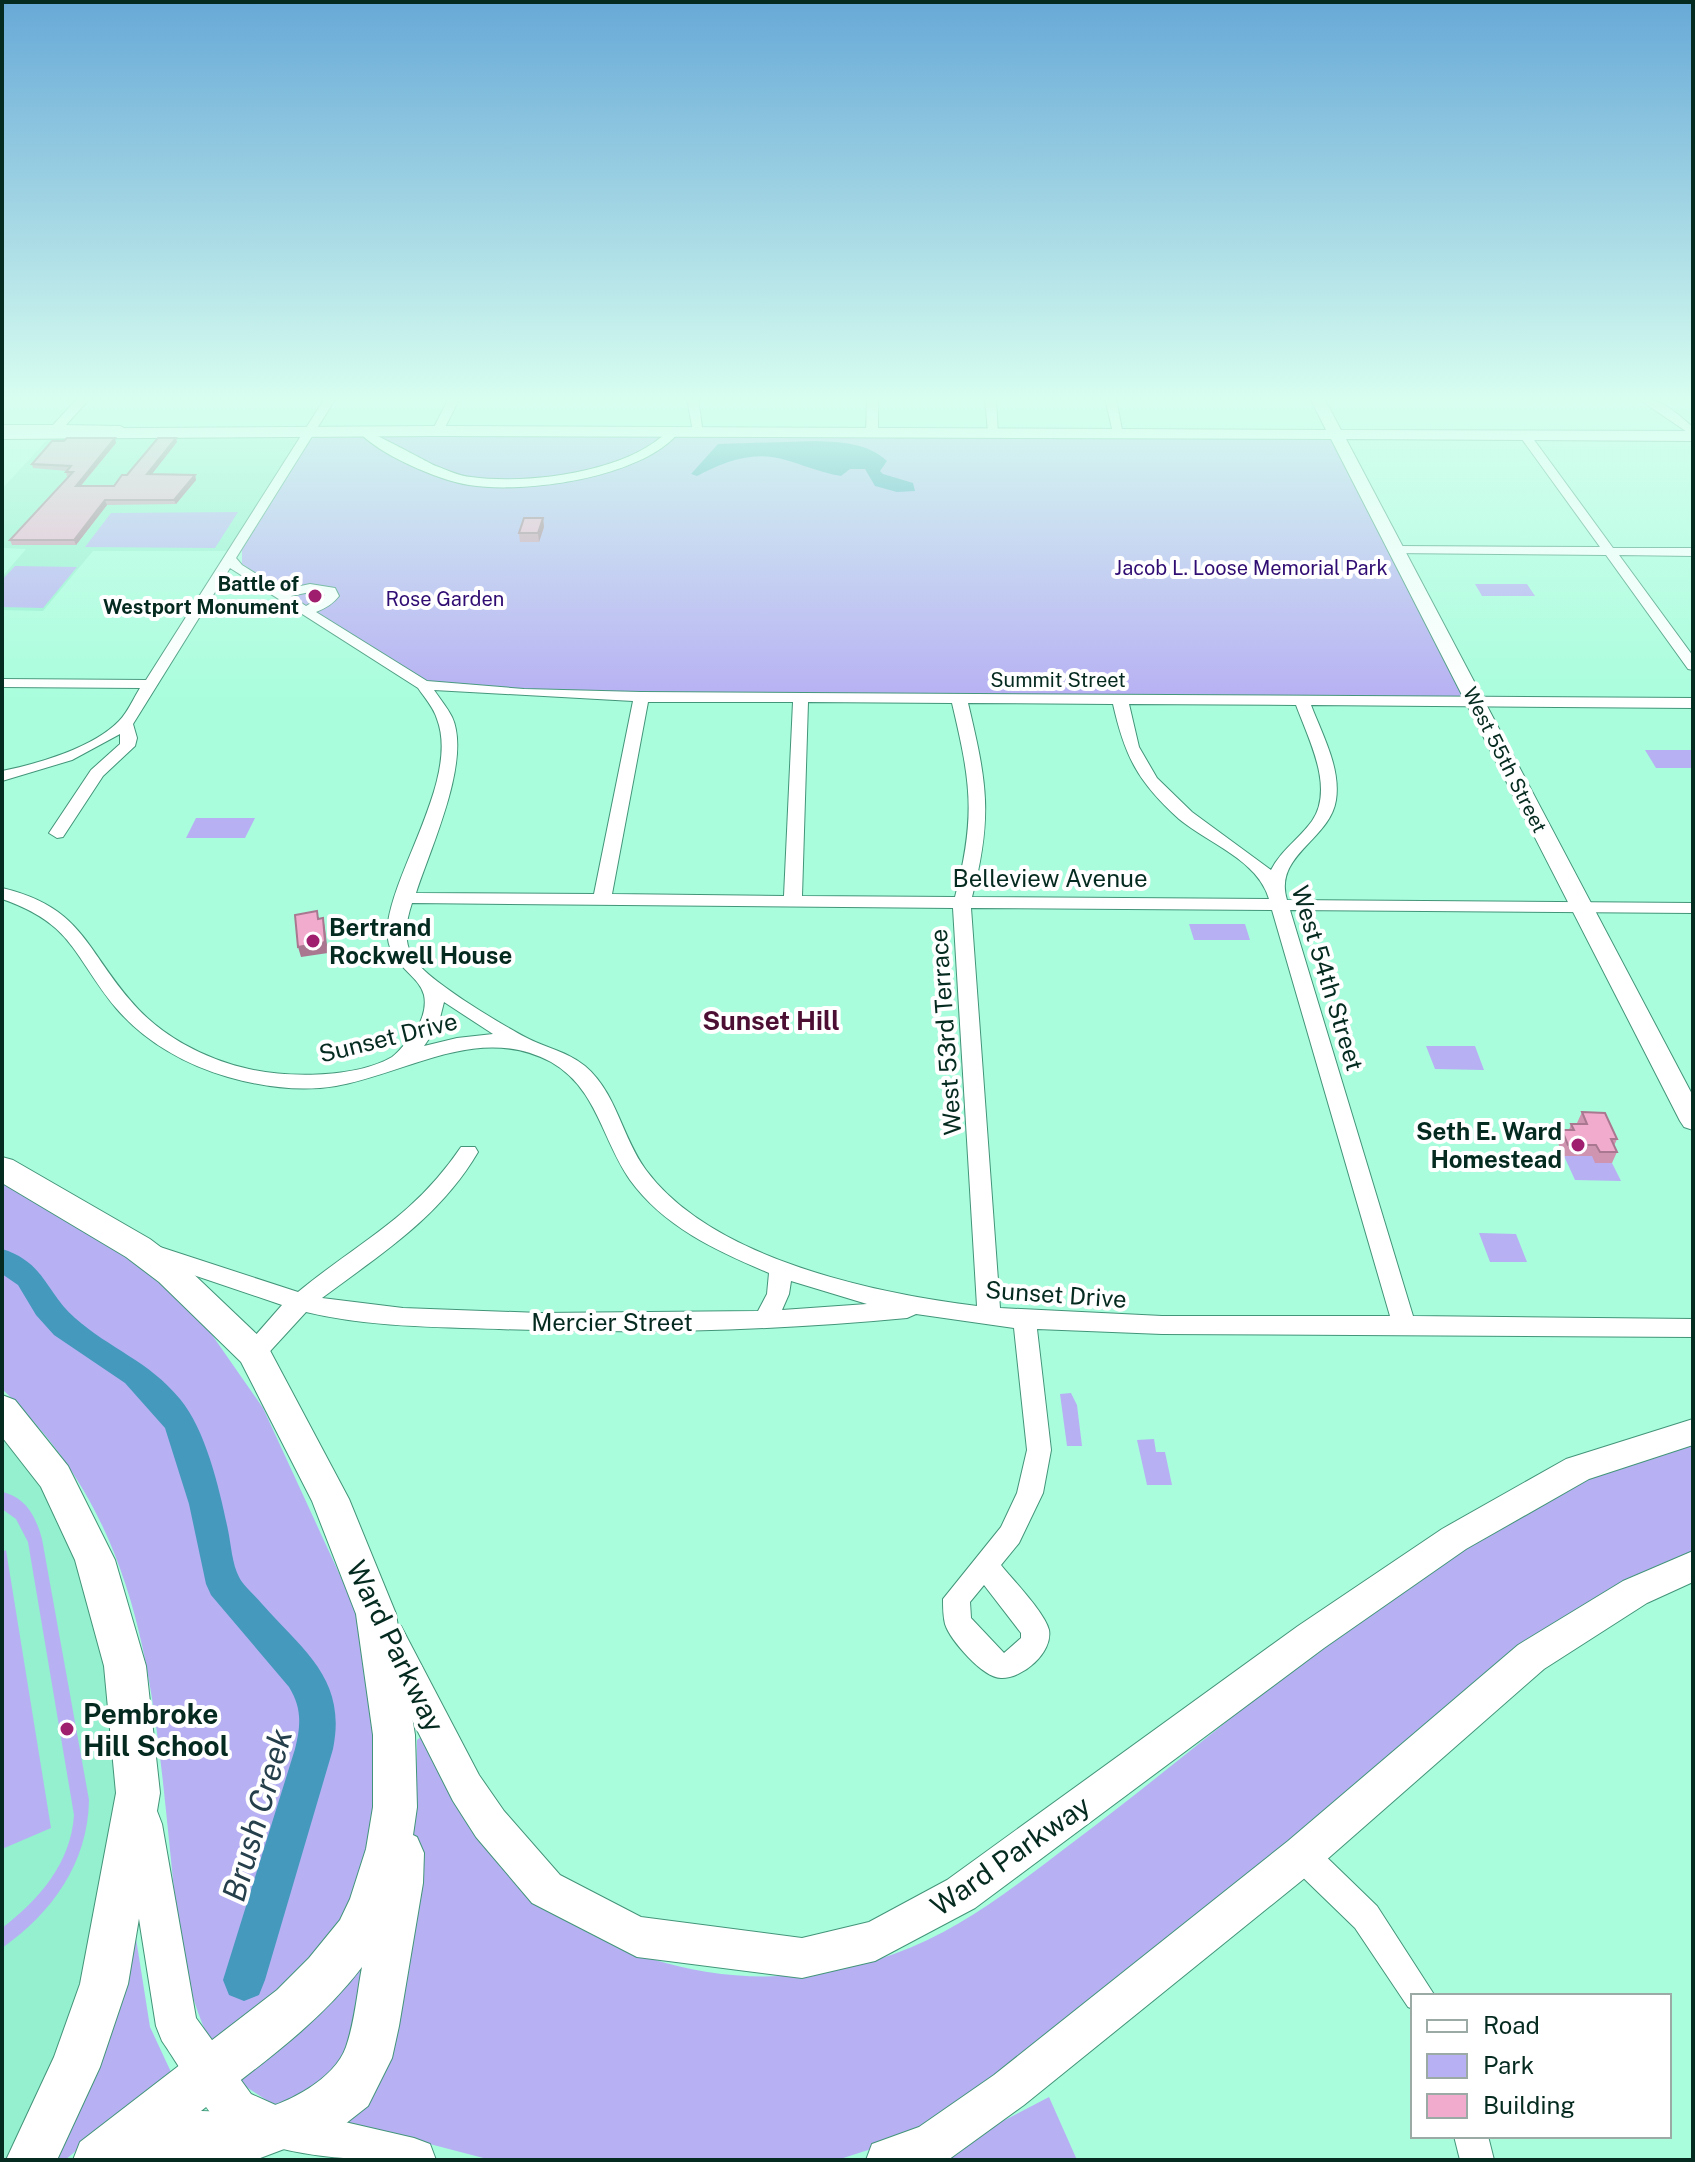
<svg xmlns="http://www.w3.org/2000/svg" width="1695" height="2162" viewBox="0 0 1695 2162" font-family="'Public Sans',sans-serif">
  <rect width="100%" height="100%" fill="#a9fddd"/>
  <path fill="#94f0ce" d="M303,434L230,551H93L43,611L2,610V577L26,549L2,548V489L48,439Z
    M2,1410L55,1477L138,1793L30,2160H2Z"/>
  <path fill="#b7b0f3" d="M324,435L1326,438L1333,440L1465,698L539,691L435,683L421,679L242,564V550L311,439Z
    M238,512L215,548L85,547L111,513Z
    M15,566L77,567L43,608L2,607V580Z
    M1475,584H1527L1535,596H1482Z
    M1645,750H1693V768H1656Z
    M196,818H255L245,838H186Z
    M1189,924H1245L1250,940H1194Z
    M1426,1046H1475L1484,1070L1435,1069Z
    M1590,1152L1612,1163L1621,1181L1575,1180L1564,1156Z
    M2,1183L124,1252L162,1282L210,1332L263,1408L367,1634L381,1711L371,1875L318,1970L212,2045C181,1983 177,1918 170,1850C152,1673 140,1519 2,1389Z
    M1479,1233L1516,1234L1527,1262H1490Z
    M1071,1393L1077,1405L1082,1446H1067L1060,1394Z
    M1693,1438V1551L1664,1564L1300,1833L969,2104L890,2143L837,2160H491L334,2119L416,1790L417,1740L422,1736C442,1774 461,1815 487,1850C527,1903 589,1939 652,1959C730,1984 816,1982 894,1954C962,1930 1019,1883 1076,1840C1181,1761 1280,1675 1386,1598C1449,1552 1516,1513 1585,1479C1619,1463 1657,1451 1693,1438Z
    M1154,1439L1156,1452H1165L1172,1485H1147L1137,1440Z
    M2,1492C26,1497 36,1517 42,1539L89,1800C88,1863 52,1913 2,1948V1928C39,1900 71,1863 74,1815L28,1542L16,1519L2,1509Z
    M6,1550L51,1828L2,1849V1552Z
    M135,1932L150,2027L171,2072L65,2160H44Z
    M371,1948L361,2049L291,2107L271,2103L240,2083L246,2067Z
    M1049,2097L1077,2160H928Z"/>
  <path fill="#4599bd" d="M816,441C841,442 868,443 887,461L880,471L883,474L913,483L915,491L897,492L875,486L865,469H850L841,476C816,472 793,460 772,457C746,453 719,464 697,476L691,474L718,444Z"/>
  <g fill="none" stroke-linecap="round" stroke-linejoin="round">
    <path fill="#4599bd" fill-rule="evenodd" d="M2,1249C45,1262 46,1293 75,1318C110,1349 149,1361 180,1399C206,1430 220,1491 228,1530C231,1544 232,1564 239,1577C244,1587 256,1596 263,1605C305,1652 347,1680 333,1749L265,1980L259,1995L244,2001L229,1995L223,1980L295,1749C301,1725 302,1708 289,1687L211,1595L206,1584L189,1504L165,1428L125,1383L54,1335L36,1315L18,1285L2,1274Z"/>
    <g stroke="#429579" stroke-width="2">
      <path id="minor" d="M78,398H90L66,425L120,426L126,429L124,431H2L3,425H53Z
        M325,398H336L236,558L242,565L282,590L310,584L335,588L339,596C333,604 326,608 316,612L427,681L524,689L641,692L1693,698V708L1311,705C1322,734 1341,768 1336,800C1330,840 1273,855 1287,900L1693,903V913L1290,910L1413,1316L1693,1319V1337L1162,1334L1037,1329L1051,1450L1043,1493L1019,1543L1001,1565C1013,1580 1045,1613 1049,1630C1053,1653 1022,1679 1001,1678C983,1678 950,1640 945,1624C943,1616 943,1607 943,1599L1001,1527L1017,1493L1027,1450L1014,1328L916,1314L907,1318C771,1331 636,1334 499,1329C434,1327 369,1327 306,1312L262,1360L254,1362L246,1360L242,1353L246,1346L282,1305L149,1260L146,1254L149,1248L157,1246L298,1292C361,1240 412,1219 461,1147H475L478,1152C440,1217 381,1254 322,1298L403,1308L540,1313L758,1311L767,1294L769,1273C717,1251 664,1227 630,1180C602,1140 597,1088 551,1062C479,1023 408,1073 336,1086C300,1092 263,1087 228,1077C186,1065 145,1042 116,1008C73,956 74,924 2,899V888C81,907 84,946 130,1000C159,1035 204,1059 249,1069C288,1078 356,1078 392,1057C399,1052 407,1041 412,1035C421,1024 427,1009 424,995C418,971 382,965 388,922C397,864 459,776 437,719C434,708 424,697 418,688L230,568L133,724L137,738L135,746L103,776L63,837L57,838L49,833L91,770L120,744V734L72,760L2,781V771C37,764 93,748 119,721C128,712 133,699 140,688L2,687V679L146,680ZM310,592L325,595L306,606L291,596ZM434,690L633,701L594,894L416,893C430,849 472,760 452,717C447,707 440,699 434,690ZM648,702H793L784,896L612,894ZM808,702L952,703C971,783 976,816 955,897L802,896ZM968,703L1113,704C1125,757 1138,782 1179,819C1209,844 1258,860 1269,899L972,897C993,816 987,783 968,703ZM1129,704L1296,705C1308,738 1335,788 1312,821C1299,839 1281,850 1271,870L1192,812L1157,778L1139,747ZM412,903L953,908L977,1306C873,1293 712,1259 646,1170C622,1138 617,1093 585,1066C567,1051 545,1048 525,1037C501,1024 424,979 412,956C403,939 406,921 412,903ZM971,908L1272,910L1390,1316H1162L1000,1308ZM444,1002L493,1034L457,1038L424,1046L438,1026ZM791,1281L867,1304L782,1310L789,1294ZM984,1585L1021,1633V1638L1004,1653L971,1618L970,1602Z
        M449,398H460L442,433H434L432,431Z
        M687,398H698L703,434L693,432Z
        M867,398H878V432L872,435L866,432Z
        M985,398H996L998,435L988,433Z
        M1105,398H1116L1123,435L1113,433Z
        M1637,398C1661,397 1676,413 1693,427V436Z
        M360,429C366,428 423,460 436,466C447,470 459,476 471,477C528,485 629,472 669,430L679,432C642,478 525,494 469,485C438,480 378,454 358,431Z
        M1521,433H1529L1613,548H1693V556L1619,555L1693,656V670L1688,669L1606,555L1391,553L1389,550L1396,546L1600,547L1519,435Z
        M1302,1840L1313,1844L1377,1906L1435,1996H1413V2009L1408,2007L1355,1928L1291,1866L1287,1855L1291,1844Z
        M1454,2136H1488L1494,2160H1460Z"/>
    </g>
    <g stroke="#429579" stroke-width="2">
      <path id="major" d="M1310,398H1324L1341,430L1693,431V441L1346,439L1693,1096V1130L1684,1127L1680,1121L1331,439L438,436L2,439V429L438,426L1326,430Z
        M1693,1419V1445L1589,1479L1466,1549L1324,1648L975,1908L875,1961L802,1978L637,1957L532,1903L476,1837L453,1801L370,1637L375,1626L388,1621L401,1626L479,1775L504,1811L560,1875L641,1917L802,1938L869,1922L947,1880L1298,1626L1442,1529L1566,1459Z
        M1693,1551V1582L1647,1603L1544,1669L1316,1869L1024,2105L948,2160H866L872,2144L919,2127L994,2075L1288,1841L1518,1645L1623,1581Z
        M143,1805L157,1811L162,1824L196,2018L251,2094L280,2107L414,2138L430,2144L436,2160C366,2160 284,2162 222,2125C209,2116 174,2058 162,2041L156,2026L124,1824L129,1811Z"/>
    </g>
    <g stroke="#429579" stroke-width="2">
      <path id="highway" d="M2,1157L13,1160L150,1239L183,1264L266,1343L349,1499L396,1614L415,1735L417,1807L413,1835L417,1837L424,1853L423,1883L399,2026L392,2058L368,2106L340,2128L255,2160H73L80,2142L277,1990L309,1958L340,1920L350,1899L366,1849L373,1807V1735L356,1614L312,1501L241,1362L159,1282L126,1257L2,1183ZM362,1967C357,1993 355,2021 346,2047C334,2081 280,2109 245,2112C230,2113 215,2111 201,2111C258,2066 318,2025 362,1967Z
        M2,1395L15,1400L68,1466L115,1560L146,1666L160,1793L128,1984L100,2067L57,2160H6L54,2057L80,1984L116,1793L104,1666L75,1560L41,1487L2,1437Z"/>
    </g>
    <use href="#minor" fill="#fff" fill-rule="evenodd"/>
    <use href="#major" fill="#fff" fill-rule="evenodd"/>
    <use href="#highway" fill="#fff" fill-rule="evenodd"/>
  </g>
  <path fill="#cf94b0" d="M177,442L152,474L195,475L196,480L176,504L107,505L76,545H12L10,540L69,477H67L66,472L67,471L33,468L32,464L116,443L81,486H114Z
    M543,518L544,527L539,542H520L519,533Z
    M1582,1112L1617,1139L1614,1146L1617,1152L1612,1163H1595L1592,1156H1564L1557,1141L1562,1130H1569L1571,1124L1577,1123Z"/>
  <path fill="#a97890" d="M115,438L116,443L77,490L76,486Z
    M176,438L177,442L148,479L147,474Z
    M195,475L196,480L176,504L174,500Z
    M105,500L107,505L76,545L74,540Z
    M543,518L544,527L539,542L538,533Z
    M323,918L325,928L328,953L301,957L298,947Z"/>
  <path fill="#f1accd" stroke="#a97890" stroke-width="2" d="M67,438H115L76,486H114L122,475H127L158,438H176L147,474L195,475L174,500H105L74,540H10L73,472H66L71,466L32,464L52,441H64Z
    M524,518H543L538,533H519Z
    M317,911L318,919L323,918L325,942L298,947L295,915Z
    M1582,1112L1605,1113L1617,1139H1611L1617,1152H1600L1596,1145H1568L1562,1130H1574L1571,1124H1587Z"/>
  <linearGradient id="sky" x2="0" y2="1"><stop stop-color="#67a9d7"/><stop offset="0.57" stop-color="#d8fef0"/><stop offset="1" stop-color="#d8fef0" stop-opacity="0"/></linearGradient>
  <rect width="1695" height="700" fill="url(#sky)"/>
  <g fill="#a01e6e" stroke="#fff" stroke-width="3">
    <circle cx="315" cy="596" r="8"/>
    <circle cx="313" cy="941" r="8"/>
    <circle cx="1578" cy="1145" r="8"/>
    <circle cx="67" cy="1729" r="8"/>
  </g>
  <g text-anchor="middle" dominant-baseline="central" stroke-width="8" stroke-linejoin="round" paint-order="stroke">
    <g font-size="20" fill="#300d72" stroke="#fff">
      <text x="1251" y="568">Jacob L. Loose Memorial Park</text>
      <text x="445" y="599">Rose Garden</text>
    </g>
    <g font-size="20" font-weight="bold" fill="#052a1f" stroke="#fff" text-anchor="end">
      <text x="299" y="584">Battle of<tspan x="299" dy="23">Westport Monument</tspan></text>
    </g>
    <g font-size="20" fill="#052a1f" stroke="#fff">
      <text x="1058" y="680">Summit Street</text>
      <text transform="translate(1505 760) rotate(63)">West 55th Street</text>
    </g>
    <g font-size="24" fill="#052a1f" stroke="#fff">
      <text x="1050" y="878">Belleview Avenue</text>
      <text transform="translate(1328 978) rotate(73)">West 54th Street</text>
      <text transform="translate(945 1032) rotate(-94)">West 53rd Terrace</text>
      <text transform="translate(388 1037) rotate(-14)">Sunset Drive</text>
      <text transform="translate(1056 1294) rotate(4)">Sunset Drive</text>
      <text x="612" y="1322">Mercier Street</text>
    </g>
    <g font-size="24" font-weight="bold" fill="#052a1f" stroke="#fff" text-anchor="start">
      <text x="329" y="927">Bertrand<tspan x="329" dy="28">Rockwell House</tspan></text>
      <text x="1562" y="1131" text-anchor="end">Seth E. Ward<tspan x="1562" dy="28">Homestead</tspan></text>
    </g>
    <g font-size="26" font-weight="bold" fill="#4c0f33" stroke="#fff">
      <text x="771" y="1020">Sunset Hill</text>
    </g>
    <g font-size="28" fill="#052a1f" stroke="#fff">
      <text transform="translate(396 1646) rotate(64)">Ward Parkway</text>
      <text transform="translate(1010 1855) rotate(-35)">Ward Parkway</text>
    </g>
    <g font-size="28" font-weight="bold" fill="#052a1f" stroke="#fff" text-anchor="start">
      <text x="83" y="1713">Pembroke<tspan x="83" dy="32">Hill School</tspan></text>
    </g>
    <g font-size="32" font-style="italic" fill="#253f4b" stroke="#fff">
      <text transform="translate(257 1815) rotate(-74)">Brush Creek</text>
    </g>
  </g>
  <rect width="1695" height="2162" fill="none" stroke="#052a1f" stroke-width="8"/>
  <rect x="1411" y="1994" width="260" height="144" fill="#ffffff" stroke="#9baaa5" stroke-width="2"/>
  <rect x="1427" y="2020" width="40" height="12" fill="#ffffff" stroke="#9baaa5" stroke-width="2"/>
  <text x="1483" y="2034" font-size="24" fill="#052a1f">Road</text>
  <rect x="1427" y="2054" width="40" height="24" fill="#b7b0f3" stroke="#9baaa5" stroke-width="2"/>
  <text x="1483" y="2074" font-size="24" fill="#052a1f">Park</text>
  <rect x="1427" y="2094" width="40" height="24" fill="#f1accd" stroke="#9baaa5" stroke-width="2"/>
  <text x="1483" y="2114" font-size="24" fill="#052a1f">Building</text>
</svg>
